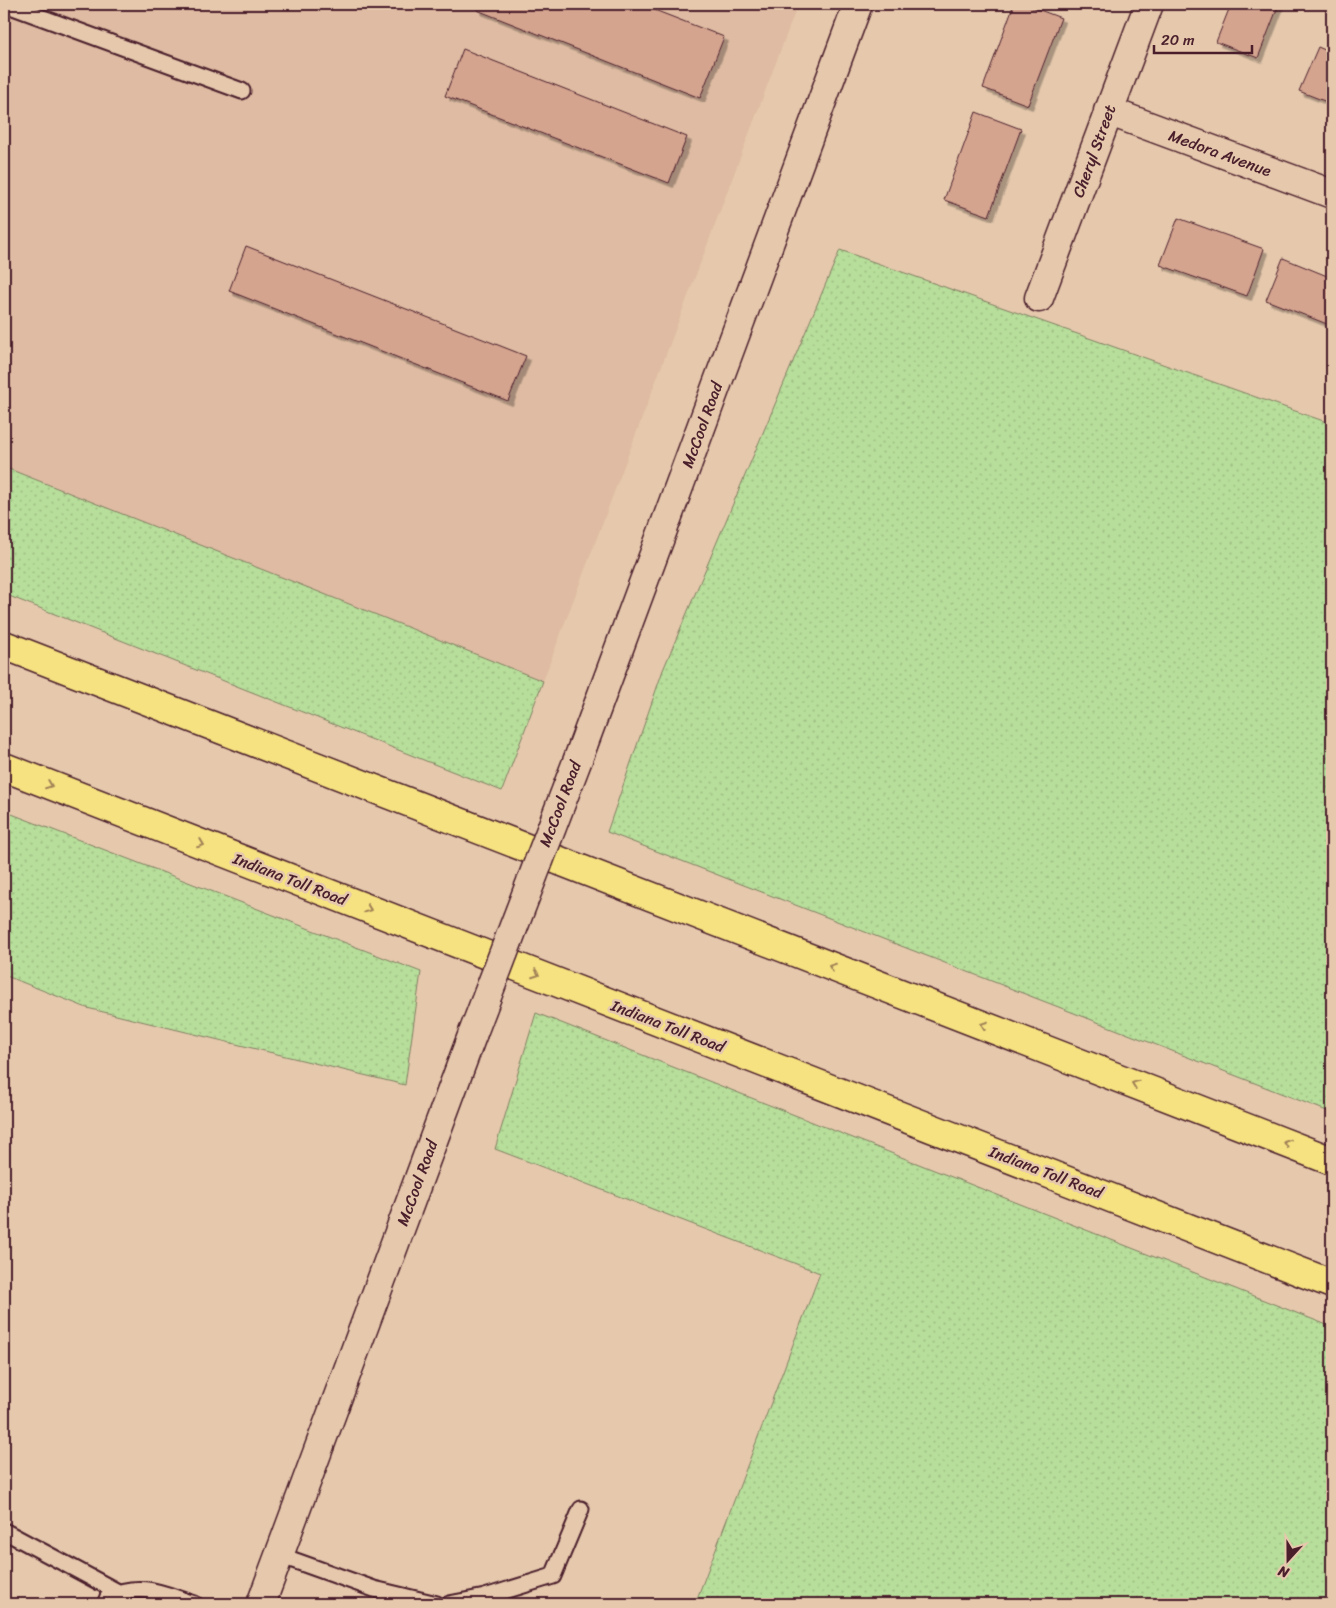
<svg xmlns="http://www.w3.org/2000/svg" width="1336" height="1608" viewBox="0 0 1336 1608" font-family="Sriracha,sans-serif">
  <defs>
    <pattern id="grass-dots" width="8" height="8" patternUnits="userSpaceOnUse" patternTransform="scale(1.25)"><rect width="8" height="8" fill="#b7de9a"/><path d="M2 2h.1M6 6h.1" fill="none" stroke="#9fbe85" stroke-width="1.8" stroke-linecap="round"/></pattern>
    <filter id="shadow"><feDropShadow dx="4.5" dy="4.5" stdDeviation="0" flood-color="#0004"/></filter>
  </defs>
  <rect width="100%" height="100%" fill="#e6c9ad"/>
  <filter id="ink" filterUnits="userSpaceOnUse"><feTurbulence type="fractalNoise" baseFrequency=".02" numOctaves="2"/><feDisplacementMap in="SourceGraphic" scale="10" xChannelSelector="R" yChannelSelector="G"/><feConvolveMatrix kernelMatrix="1 2 1 2 8 2 1 2 1" color-interpolation-filters="sRGB"/></filter>
  <g filter="url(#ink)">
    <path fill="#debba2" d="M4,4H139L152,9L154,4H798L543,681L4,467Z"/>
    <path fill="url(#grass-dots)" stroke="#807e62" d="M840,250L1332,424V1113L607,832L663,670Z
      M4,467L543,681L502,791L4,594Z
      M4,811L421,972L405,1085L87,1008L4,975Z
      M536,1013L1332,1327V1604H695L820,1273L495,1149Z"/>
    <path fill="#d4a48f" stroke="#4a1f2b" filter="url(#shadow)" d="M479,4H639L724,37L700,98L477,10Z
      M1014,4H1024L1061,18L1028,105L983,88Z
      M1231,4H1279L1258,58L1216,42Z
      M1318,47L1332,53V104L1299,91Z
      M463,49L687,137L669,183L445,96Z
      M976,112L1021,129L989,216L944,200Z
      M1178,218L1264,249L1247,296L1160,265Z
      M246,246L526,356L508,401L229,291Z
      M1283,258L1332,278V326L1266,300Z"/>
    <g fill="none" stroke-linecap="round" stroke-linejoin="round">
      <g stroke="#4a1f2b" stroke-width="19">
        <path id="lane" d="M5,4L242,91
          M4,1531L118,1592
          M279,1555L374,1589L437,1604
          M105,1604L108,1597C141,1581 163,1594 195,1604
          M449,1604L485,1597L553,1576L581,1509"/>
      </g>
      <g stroke="#4a1f2b" stroke-width="31">
        <path id="street" d="M1108,111L1332,194
          M1039,298L1149,4"/>
      </g>
      <g stroke="#4a1f2b" stroke-width="31">
        <path id="secondary" d="M578,759L858,4
          M261,1604L473,1033"/>
      </g>
      <g stroke="#4a1f2b" stroke-width="31">
        <path id="highway" d="M4,645L1332,1161
          M4,767L1332,1284"/>
      </g>
      <use href="#lane" stroke="#e6c9ad" stroke-width="15"/>
      <use href="#street" stroke="#e6c9ad" stroke-width="28"/>
      <use href="#secondary" stroke="#e6c9ad" stroke-width="28"/>
      <use href="#highway" stroke="#f6e281" stroke-width="28"/>
      <g stroke="#4a1f2b" stroke-width="31" stroke-linecap="butt">
        <path id="secondary-bridge" d="M473,1033L578,759"/>
      </g>
      <use href="#secondary-bridge" stroke="#e6c9ad" stroke-width="28"/>
    </g>
    <defs><path id="oneway-chevron" d="M-2-3.5L2.5 0L-2 3.5" fill="none" stroke-width="1.6" stroke-linecap="round" stroke-linejoin="round" transform="scale(1.25)"/></defs>
    <g stroke="#a08056">
      <use href="#oneway-chevron" transform="translate(49 785) rotate(21)"/>
      <use href="#oneway-chevron" transform="translate(201 844) rotate(21)"/>
      <use href="#oneway-chevron" transform="translate(368 909) rotate(21)"/>
      <use href="#oneway-chevron" transform="translate(832 967) rotate(-159)"/>
      <use href="#oneway-chevron" transform="translate(536 974) rotate(21)"/>
      <use href="#oneway-chevron" transform="translate(984 1025) rotate(-159)"/>
      <use href="#oneway-chevron" transform="translate(1135 1084) rotate(-159)"/>
      <use href="#oneway-chevron" transform="translate(1287 1143) rotate(-159)"/>
    </g>
  </g>
  <g text-anchor="middle" dominant-baseline="central" stroke-width="5" stroke-linejoin="round" paint-order="stroke">
    <g font-size="16" fill="#4a1f2b" stroke="#e6c9ad">
      <text transform="translate(1094 151) rotate(-70)">Cheryl Street</text>
      <text transform="translate(1220 153) rotate(20)">Medora Avenue</text>
      <text transform="translate(702 425) rotate(-70)">McCool Road</text>
      <text transform="translate(560 804) rotate(-69)">McCool Road</text>
      <text transform="translate(290 879) rotate(21)">Indiana Toll Road</text>
      <text transform="translate(668 1026) rotate(21)">Indiana Toll Road</text>
      <text transform="translate(1046 1172) rotate(21)">Indiana Toll Road</text>
      <text transform="translate(417 1183) rotate(-70)">McCool Road</text>
    </g>
  </g>
  <rect width="1336" height="1608" fill="none" stroke="#e6c9ad" stroke-width="20"/>
  <rect x="10" y="10" width="1316" height="1588" fill="none" stroke="#4a1f2b" stroke-width="2" filter="url(#ink)"/>
  <g transform="translate(1288 1560) rotate(201)" stroke="#e6c9ad" stroke-width="4" paint-order="stroke">
  <path d="M0-4L9 19L0 12L-9 19Z" fill="#4a1f2b"/>
  <text y="-8" font-size="14" font-weight="bold" text-anchor="middle" fill="#4a1f2b">N</text>
  </g>
  <path d="M1154 45v8h98v-8" fill="none" stroke="#4a1f2b" stroke-width="2.5"/>
  <text x="1161" y="45" font-size="15" fill="#4a1f2b" stroke="#e6c9ad" stroke-width="4" paint-order="stroke">20 m</text>
</svg>
